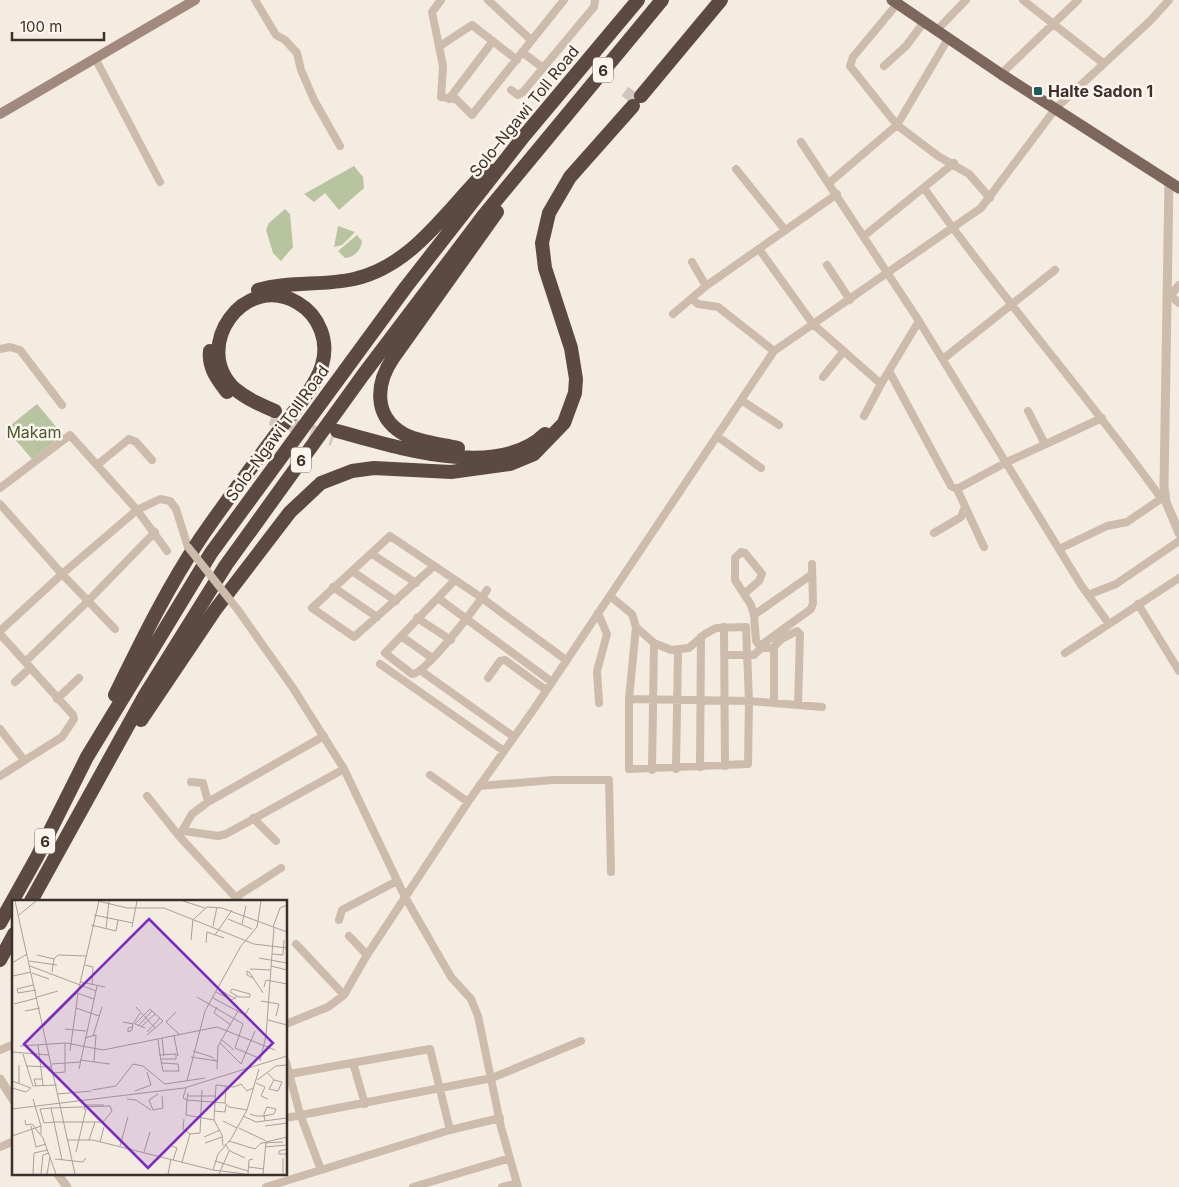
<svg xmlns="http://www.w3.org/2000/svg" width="1179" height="1187" viewBox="0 0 1179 1187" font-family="Inter,sans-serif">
  <rect width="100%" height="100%" fill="#f4ebe1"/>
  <path fill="#b8c4a0" d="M354,166L363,177L364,188L339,210L325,193L314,202L304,194Z
    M285,209L290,214L293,247L281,261L273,253L266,230L269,223Z
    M338,226L355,232L342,245L334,247Z
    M357,235L362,241C361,250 355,257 345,258L338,251Z
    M37,404L63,435L32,459L6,429Z"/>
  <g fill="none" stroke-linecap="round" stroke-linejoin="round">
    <path stroke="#cfc6bd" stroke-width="14" stroke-dasharray="14 7" stroke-linecap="butt" d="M627,100L634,91
      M271,418L333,439"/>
    <path stroke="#cdbbac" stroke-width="8" d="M255,0L276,35L285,40L297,53L301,70L314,100L340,146
      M441,0L432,12L443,66L441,97L456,99L472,115L564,0
      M488,0L531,40
      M1023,0L1103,63
      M898,3L853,57L850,66L897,125L938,156L969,174L990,198
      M936,31L966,0
      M440,46L472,25L517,60
      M522,52L543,68
      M95,58L160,182
      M884,66L906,46L924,22
      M1001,74L1078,0
      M511,90L518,95L523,92L594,7L595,0
      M449,99L493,41
      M801,142L919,321L1081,585L1109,624
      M736,169L785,230
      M829,183L897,125L948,39
      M924,188C999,295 1085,392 1161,498
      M864,236L954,163
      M759,249L813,324L881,384L919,321
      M692,262L706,286
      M827,265L850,300
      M1167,292L1179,303
      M1171,295L1179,285
      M692,299L698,304L718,307L774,351
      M673,314L706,286L837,194
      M0,349L10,347L20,350L62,405
      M943,359L1055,270
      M889,371L951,486L957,489L984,547
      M823,377L843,352
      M741,400L779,425
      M1028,411L1045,444
      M864,416L881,384
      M717,436L761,468
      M97,465L129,439L136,442L152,460
      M0,488L70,435L137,510L160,499L170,501L176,509L188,547
      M957,489L1005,463L1102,418
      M0,504L62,574L115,629
      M934,533L961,517L965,507
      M1059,549L1107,526L1127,522L1165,496
      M372,554L416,583
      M434,566L354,637L312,608L390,536L482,598L566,660
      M352,571L396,601
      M454,581L385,653L412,674C425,675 478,604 487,590
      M333,587L377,617
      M744,594L759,581L762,574L745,553L741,552L735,558V580L751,605L754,615
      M1088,595L1116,584L1179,541
      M610,596L632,614L636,627L654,643L671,650L689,648L705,634L716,628L746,627L749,701L748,764L629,769V699L636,627
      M438,598L552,682
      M1138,604L1179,671
      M238,610L293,688L344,769L405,897L451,977L471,999L478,1016L501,1127L518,1187
      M598,613L607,634L597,671L599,703
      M417,618L451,640
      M724,627L725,766
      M0,631L62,574L137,510L167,551
      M0,634L73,715L74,719L62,737L0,776
      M401,636L432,658
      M760,646L811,609L813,603L812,564
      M761,648L756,641L754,615L811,575
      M761,648H774V703
      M774,648C778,639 789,635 797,631L800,634L798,705
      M1065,653L1179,578
      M725,655H754L761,648
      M25,662L88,601L155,532
      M380,664L504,751
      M424,673L514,737
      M488,678L500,661L505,660L546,690
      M15,682L30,668
      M57,699L79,678
      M629,699L749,701L822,707
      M0,729L24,760
      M700,767L701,637
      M676,769L678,650
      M652,770L654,643
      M430,775L468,802
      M191,782L203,783L208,802
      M479,786L553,780H609L611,872
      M147,796L179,836L239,901
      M253,818L276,841
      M184,831L218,836L226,834L344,769
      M179,836L192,814L208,802L324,736
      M236,897L281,868
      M339,920L342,910L397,881
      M349,936L367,955
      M296,944L344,995
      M286,1024L328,1007L344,995L367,955L468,802L534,709L774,351L981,208L1056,108L1150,21L1169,0
      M0,1050L14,1044
      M286,1062L300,1114L321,1170
      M353,1063L365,1104
      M290,1074L430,1049L450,1130
      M286,1118L492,1078L581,1041
      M0,1147L14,1141
      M266,1187L450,1130L500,1118
      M413,1187L510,1158
      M502,1187L517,1183"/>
    <path stroke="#cdbbac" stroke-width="9" d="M1169,181L1164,486L1166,502L1179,533
      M0,1079L14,1101
      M57,1173L67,1187"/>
    <path stroke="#a18a7d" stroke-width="10" d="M0,114L195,0"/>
    <path stroke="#7d675c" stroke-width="11" d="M892,0L1001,74L1179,188"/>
    <path stroke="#5c4a42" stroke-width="14" d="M641,96L721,0
      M258,290C288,281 323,286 354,279C413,266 447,209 488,169
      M210,351C208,367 217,379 227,392
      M337,431C393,446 497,481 545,434
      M458,448C440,444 417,442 402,433C373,415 376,383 393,358L497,212
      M115,695C141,642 167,588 200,539C226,501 253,465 280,429C294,411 316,386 322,365C329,342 320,316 298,303C245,271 190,347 235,389C247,399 261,405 275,411
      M141,720L215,610L290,512L321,483L352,471L374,468L451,472L510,464L534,454L564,423L575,393L576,379L571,348L545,268L542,243L549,213L570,177L633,106
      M31,901L145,695L226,565L363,375L484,215L662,0
      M0,923L37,857L87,757L211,553L406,287L524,136L638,0
      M0,960L14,934"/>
    <path stroke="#cdbbac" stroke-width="8" d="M188,547L238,610"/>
  </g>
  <rect fill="#1f5a5e" stroke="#fbf5ee" stroke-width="2" x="1033" y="86" width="10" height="10" rx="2.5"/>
  <g text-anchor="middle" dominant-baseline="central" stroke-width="5" stroke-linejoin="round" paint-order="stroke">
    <g fill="#fbf5ee" stroke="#756b66" stroke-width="1">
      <rect x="593" y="57.5" width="20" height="25" rx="4"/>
      <rect x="291" y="447.5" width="20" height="25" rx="4"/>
      <rect x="35" y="828.5" width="20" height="25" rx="4"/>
    </g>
    <g font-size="15" font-weight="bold" fill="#3b302b">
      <text x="603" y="70">6</text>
      <text x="301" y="460">6</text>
      <text x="45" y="841">6</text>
    </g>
    <g font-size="16" font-weight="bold" fill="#3b302b" stroke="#fbf5ee" text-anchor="start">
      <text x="1048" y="91">Halte Sadon 1</text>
    </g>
    <g font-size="16" fill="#3b302b" stroke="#fbf5ee">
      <text transform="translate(524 111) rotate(-51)">Solo–Ngawi Toll Road</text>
      <text transform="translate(277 433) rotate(-54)">Solo–Ngawi Toll Road</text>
    </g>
    <g font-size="16" fill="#4a5a2e" stroke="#fbf5ee">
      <text x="34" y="432">Makam</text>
    </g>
  </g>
  <g transform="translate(12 900)">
    <rect width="275" height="275" fill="#f4ebe1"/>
    <path fill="none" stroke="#aaa098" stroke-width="1" d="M3,1L63,274M86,1L115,8H152L242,44L275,48M171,1L193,8M7,15L24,1M82,15L121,23M182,19L195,7L210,8L275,32M216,19L240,29M230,24L234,6M79,25L104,31L106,20M201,26L205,7M120,27L125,1M261,27L268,8L275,5M94,29L97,1M203,35L220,10M179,40L181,19M194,43L195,32L212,38M260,54L271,55L272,40M25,55L42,59L40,72M247,58L275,63M42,59L46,55L74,56M17,61L45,65M0,63L15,54M73,65L81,67L80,85M18,66L84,91M259,66L275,70M238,69L259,70M20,73L37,79M1,76L19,72M241,78L235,75V71L238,73L251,93M69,82L93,87M21,85L5,89L6,93L24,90M252,87L254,80L275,84M206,89L224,99M220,89L238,94V97H227L218,92ZM204,92L220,100L225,96M65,93L82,99M25,97L46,91M185,97L231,124L223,148L249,159M201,98L233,115L237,108M249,101L267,104L264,116M2,104L25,98M124,107L143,128M205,107L202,113L219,125M64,108L87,116M13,111L28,108M164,112L154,122L168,135M256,120L275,125M111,122L121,124L128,113M32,126L66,92L87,1M126,126L140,111M120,127L116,128V132L120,130L121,124M129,127L143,114M133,128L123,124L138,109L151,121L135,135M53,129L74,131M135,132L148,118M81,136L90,107M162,136L166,156M73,138L84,135L82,162M150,138L152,156M146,139L148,155L151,171H167L166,164L150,163M210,140L222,150M208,143L229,164L243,131M26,145L31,185M8,146L54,143L91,150L205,127L263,150M58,151L66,93M181,151L200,157L204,161M0,152L37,155M11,154L21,186L45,185M147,155L164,154V159H149M179,157L205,161M68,160L98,164M248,161L254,136L262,27M40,164L68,162M7,165V183M14,166L40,167M67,169L85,86M205,169L206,146L226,111M255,172L262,180L257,189L266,191L270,182L262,180M42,173L53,172V143M245,180L264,166L275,165M0,181L19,188L14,192L0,188M175,181L193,111L229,46L245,27L249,1M244,183L253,187L249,196L256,199M24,186L22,179H30M174,188L171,198L175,200L174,215L202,220M80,190L104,186L121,164L131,166L153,184L193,178M123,191L139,185L135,172M176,193L175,200L213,203L217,207L235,210M45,194L79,191M146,194L137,200L141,210L151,208L150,196M176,196H203M21,199L29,226M115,199L124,200L139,210M213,203L214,186M39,208L28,209L32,223L42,222L39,208L98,206L100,211L91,222H42L50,260M0,209L172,188L275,156M72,210L74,205H92M202,211L213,212L214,205M238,214L244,216H252L262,214L264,209L255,207L252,214V216L253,221M231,216L244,222L275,218M172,219L171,229L178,234M13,220L14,225L20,224L31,238L44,274M211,221L225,228M19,226L24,247L34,244M253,226L275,223M227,228L254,241M0,236L29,226V234M192,237L208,230M55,240H81L201,270L233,274M77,240L83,222M217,241L243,249L249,243L271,242M88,242L92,227M193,243L210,237M213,244L218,251L233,258M108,246L116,217M160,246L165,248L161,260M211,246L210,235L202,220L204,185L222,187L229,184L235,191L241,188M253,247L275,245M275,249L267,251V254H275M64,252L74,209M132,252L138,232M43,259L71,262L74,258M203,261L236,271M170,262L178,234L188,233L190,190M237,267L252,269M201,270L206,254L219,239L235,210L247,169M21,274L22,253L36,250M29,274L31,255L37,253M35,274L38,257M156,274L159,259M207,274L217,251M236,274L237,260L241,259M251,274L254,242L275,237M271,274V258"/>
    <path fill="#7b2cbf" fill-opacity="0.15" stroke="#7b2cbf" stroke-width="2.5" d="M137,19L261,143L136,268L12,144Z"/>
    <rect width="275" height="275" fill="none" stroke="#3b302b" stroke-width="2.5"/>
  </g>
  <path d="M12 32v8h92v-8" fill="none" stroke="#3b302b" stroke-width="2.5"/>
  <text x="20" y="32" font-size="15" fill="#3b302b" stroke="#fbf5ee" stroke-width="4" paint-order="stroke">100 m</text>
</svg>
